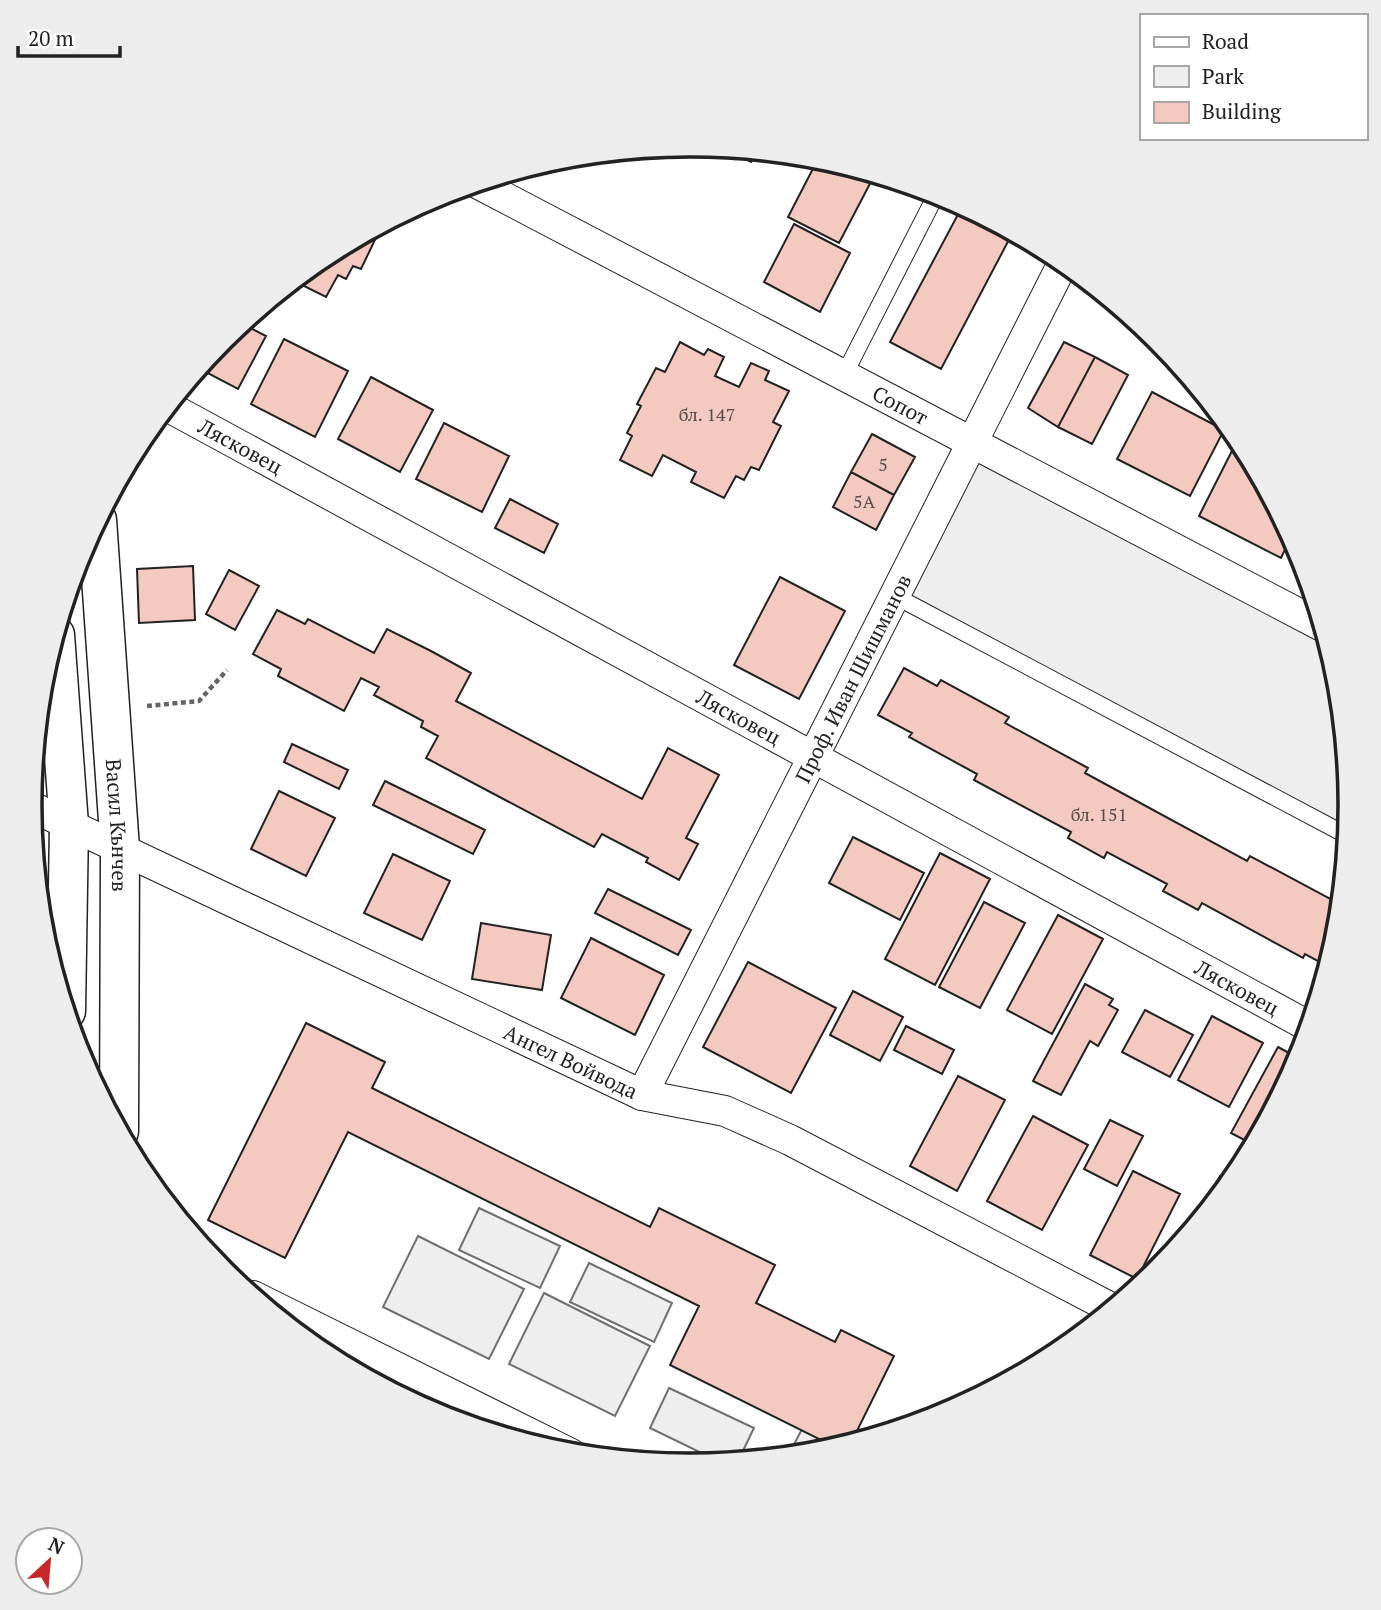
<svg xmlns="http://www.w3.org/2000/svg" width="1381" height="1610" viewBox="0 0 1381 1610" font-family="'PT Serif',serif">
  <rect width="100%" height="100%" fill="#fff"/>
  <path fill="#eee" stroke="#6f6f6f" stroke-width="2" d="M973,442L1324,627C1343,693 1355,767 1348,836L895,596Z
    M479,1208L560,1246L540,1288L459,1250Z
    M418,1236L524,1289L489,1359L383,1307Z
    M589,1263L672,1303L654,1342L570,1302Z
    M544,1293L650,1346L615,1416L509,1364Z
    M669,1388L754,1428L738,1461L722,1463L650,1428Z
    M803,1427L841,1446L819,1453L788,1456Z"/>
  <path fill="#f3c9c0" stroke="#222" stroke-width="2" d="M710,146L757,151L751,162L736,154L734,159Z
    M819,157L875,174L839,243L788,217Z
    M963,205L1013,232L941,369L890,342Z
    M794,224L850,253L820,312L764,282Z
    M382,225L361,269L353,266L346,279L338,275L326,297L294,281L324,255Z
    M241,323L266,336L238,389L198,368L224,338Z
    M284,339L348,371L315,437L251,404Z
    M680,342L704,355L708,349L724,357L715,376L739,387L751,363L769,371L765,380L789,391L773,422L781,426L759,470L751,467L744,480L736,476L724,498L691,482L696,472L663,455L652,476L620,460L632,436L627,433L641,406L637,404L656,368L665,372Z
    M1064,342L1095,357L1058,427L1028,408Z
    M1095,357L1128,375L1092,444L1058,427Z
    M371,377L433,410L400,472L338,439Z
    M1152,392L1224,430L1190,496L1117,459Z
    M444,423L509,456L482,512L416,479Z
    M872,434L915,457L894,495L851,472Z
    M1239,437L1292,535L1281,558L1199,516Z
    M851,472L894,495L876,530L833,507Z
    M510,499L558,524L544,553L495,528Z
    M193,566L195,620L139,623L137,569Z
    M229,570L259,586L235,630L206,614Z
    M780,577L845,611L799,699L734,665Z
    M277,610L305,624L308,619L374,653L387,629L431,651L471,673L456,701L642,799L668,748L719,775L686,838L698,844L679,880L646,862L648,858L602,834L594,847L426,758L438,736L421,727L423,721L374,695L379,687L361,678L344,711L278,676L281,669L253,654Z
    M904,668L937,686L941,680L1009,717L1005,723L1088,768L1085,773L1247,861L1250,856L1334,901L1336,897L1342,900L1338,934L1329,967L1305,954L1303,958L1202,903L1198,910L1163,891L1167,884L1107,852L1104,858L1068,838L1071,832L974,780L977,774L909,737L912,733L878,715Z
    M292,744L348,770L339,789L284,762Z
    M385,781L485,830L473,854L373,805Z
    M279,791L335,818L306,876L251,849Z
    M853,837L924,873L900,920L829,883Z
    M940,853L990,879L935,985L885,959Z
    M393,854L450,881L422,940L364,913Z
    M608,889L691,930L678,955L595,913Z
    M984,902L1025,923L980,1008L939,987Z
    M1058,915L1103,939L1052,1034L1007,1010Z
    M481,923L551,935L542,990L472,979Z
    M591,938L664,975L635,1035L561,998Z
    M748,962L836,1008L791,1093L703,1047Z
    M1085,984L1113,999L1109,1005L1118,1010L1098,1046L1090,1041L1061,1095L1033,1081Z
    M853,991L903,1017L880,1061L830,1035Z
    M1145,1010L1193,1035L1170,1077L1122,1052Z
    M1212,1016L1263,1043L1229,1107L1178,1080Z
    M306,1023L385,1062L372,1088L650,1227L659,1208L775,1265L756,1303L835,1342L841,1330L894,1356L851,1443L837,1448L670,1365L699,1306L348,1132L285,1258L208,1220Z
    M906,1026L954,1050L942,1074L894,1050Z
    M1278,1047L1300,1059L1254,1145L1231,1133Z
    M958,1076L1005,1100L957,1191L910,1166Z
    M1033,1116L1088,1145L1042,1230L987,1201Z
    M1110,1120L1143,1136L1117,1186L1084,1169Z
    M1133,1171L1180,1194L1137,1279L1090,1255Z
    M1220,1176L1232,1182L1208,1212L1203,1209Z
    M335,1355L371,1374L368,1378L332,1359Z"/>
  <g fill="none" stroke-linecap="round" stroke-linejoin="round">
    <g stroke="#222" stroke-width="18">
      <path id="lane" d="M844,375L937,193
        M895,596L1348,836"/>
    </g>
    <g stroke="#222" stroke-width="32">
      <g id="street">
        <path id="s1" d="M477,183L1324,627"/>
        <path id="s2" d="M167,406L1310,1027"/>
        <path id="s3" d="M30,806L642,1095L725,1111L790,1140L1113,1309"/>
        <path id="s4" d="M642,1095L1064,261"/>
        <path d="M253,1296L571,1454"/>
      </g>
    </g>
    <g stroke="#222" stroke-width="41">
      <g id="secondary">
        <path id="s5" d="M97,520L120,849L119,1131"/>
        <path d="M55,635L69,825L66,1011"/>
      </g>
    </g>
    <path stroke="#646464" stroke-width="4.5" stroke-dasharray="5 3.5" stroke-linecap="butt" d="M147,706L199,701L227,670"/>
    <use href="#lane" stroke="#fff" stroke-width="16"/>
    <use href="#street" stroke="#fff" stroke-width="30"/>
    <use href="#secondary" stroke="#fff" stroke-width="38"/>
  </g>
  <g text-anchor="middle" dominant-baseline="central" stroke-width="5" stroke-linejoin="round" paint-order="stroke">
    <g font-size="18" fill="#564c4a">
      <text x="707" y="414">бл. 147</text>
      <text x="883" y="464">5</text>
      <text x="864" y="501">5А</text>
      <text x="1099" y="814">бл. 151</text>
    </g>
    <g font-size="21" fill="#222" stroke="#fff">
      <text stroke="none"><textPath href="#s1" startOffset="478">Сопот</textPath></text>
      <text stroke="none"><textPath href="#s2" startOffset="84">Лясковец</textPath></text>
      <text stroke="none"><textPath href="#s4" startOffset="467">Проф. Иван Шишманов</textPath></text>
      <text stroke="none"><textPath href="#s2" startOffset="651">Лясковец</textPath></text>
      <text stroke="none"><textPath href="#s5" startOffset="306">Васил Кънчев</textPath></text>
      <text stroke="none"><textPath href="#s2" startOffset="1218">Лясковец</textPath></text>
      <text stroke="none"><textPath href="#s3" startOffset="598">Ангел Войвода</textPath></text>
    </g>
  </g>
  <path d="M0 0H1381V1610H0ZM42 805a648 648 0 1 1 1296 0a648 648 0 1 1-1296 0Z" fill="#ededed" fill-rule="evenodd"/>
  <path fill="none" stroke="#222" stroke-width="3.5" d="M42 805a648 648 0 1 1 1296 0a648 648 0 1 1-1296 0Z"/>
  <rect x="1140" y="14" width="228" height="126" fill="#ffffff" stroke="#a7a7a7" stroke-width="2"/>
  <rect x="1154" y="37" width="35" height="10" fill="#ffffff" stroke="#a7a7a7" stroke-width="2"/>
  <text x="1202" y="49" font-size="21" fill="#222222">Road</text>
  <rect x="1154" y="66" width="35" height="21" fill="#eeeeee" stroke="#a7a7a7" stroke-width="2"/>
  <text x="1202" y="84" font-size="21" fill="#222222">Park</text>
  <rect x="1154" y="102" width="35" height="21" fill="#f3c9c0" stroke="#a7a7a7" stroke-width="2"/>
  <text x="1202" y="119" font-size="21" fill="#222222">Building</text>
  <g transform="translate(49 1561) rotate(26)"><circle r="33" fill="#ffffff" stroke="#a7a7a7" stroke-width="2"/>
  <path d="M0-5L12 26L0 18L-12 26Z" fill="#c62828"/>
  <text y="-10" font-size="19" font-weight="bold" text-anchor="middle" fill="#222222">N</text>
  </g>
  <path d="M18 46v10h102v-10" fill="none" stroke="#222222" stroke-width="3.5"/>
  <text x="28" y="46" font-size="21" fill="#222222" stroke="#ffffff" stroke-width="5" paint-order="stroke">20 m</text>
</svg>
